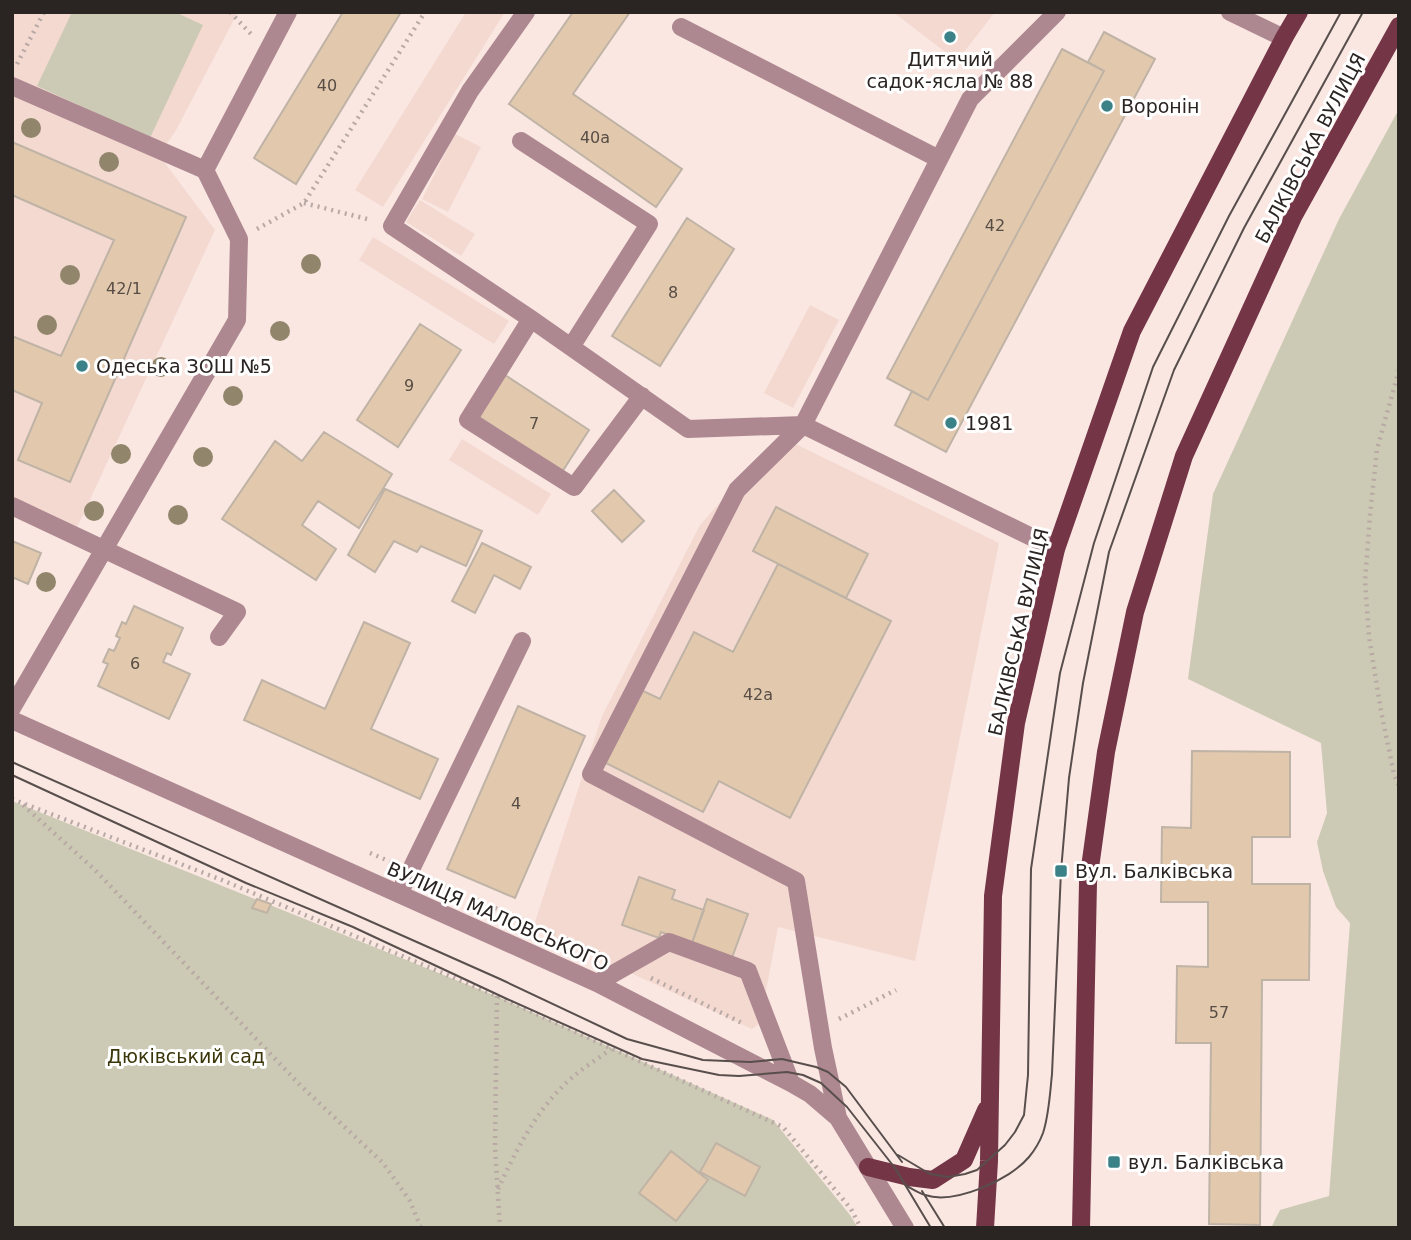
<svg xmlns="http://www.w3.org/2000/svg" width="1411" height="1240" viewBox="0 0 1411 1240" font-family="'DejaVu Sans',sans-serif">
  <rect width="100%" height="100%" fill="#fae7e2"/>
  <path fill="#f4d9d1" d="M12,12H238L175,132L159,155L215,230L75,532L12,501Z
    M466,12H505L383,207L355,190Z
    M893,12H995L957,61Z
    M455,134L481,147L448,212L422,199Z
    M420,200L475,234L461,256L406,222Z
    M373,237L509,321L494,344L359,260Z
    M810,305L839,320L793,408L764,393Z
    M779,436L999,543L915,961L778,927L760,1023L752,1029L533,928L602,716L700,525Z
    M462,439L551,494L538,515L449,460Z"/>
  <path fill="#cccab4" d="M72,12H175L203,25L150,138L37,86Z
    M1399,109V1228H1271L1280,1210L1329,1196L1350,923L1336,907L1323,871L1317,842L1327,813L1321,743L1188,679L1213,494L1339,219Z
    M12,801L498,997L773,1120L850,1215L858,1228H12Z"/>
  <path fill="#e2c9ae" stroke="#bfb3a6" stroke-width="2" d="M343,12H401L296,184L254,158Z
    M573,12H630L573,94L682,169L656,207L509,104Z
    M1104,32L1155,59L946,452L895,425L912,391L928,400L1104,71L1088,62Z
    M1062,49L1104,71L928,400L887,378Z
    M12,142L186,217L70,482L18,460L42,403L12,390V336L61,356L114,240L12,195Z
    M687,218L734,249L660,366L612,336Z
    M420,324L461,350L398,447L357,420Z
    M505,375L589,430L562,472L478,416Z
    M324,432L392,474L359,528L318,501L302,525L336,549L316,580L222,519L275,441L302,461Z
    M385,489L482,531L466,566L421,546L417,552L394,541L375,572L348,555Z
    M614,490L644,521L622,542L592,511Z
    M776,507L868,554L846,598L753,551Z
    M12,541L41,553L28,584L12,577Z
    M482,543L531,567L520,589L494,575L475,613L452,601Z
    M778,564L891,621L790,818L719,781L703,812L602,761L639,689L660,699L694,632L733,652Z
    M134,606L183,628L171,655L167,653L163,662L190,674L169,719L98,686L108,664L103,662L109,649L114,651L120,638L116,636L122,622L126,624Z
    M364,622L410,643L371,729L438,759L420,799L244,720L262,680L325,709Z
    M518,706L585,736L515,898L447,869Z
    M1192,751L1290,752V837H1252V884H1310L1309,980H1262L1260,1225L1209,1224L1211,1043H1176L1177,966L1208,967V902H1161L1162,827L1191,828Z
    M639,877L675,890L672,899L704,910L692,943L661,932L659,938L622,925Z
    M257,899L271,904L267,913L252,908Z
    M707,899L748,914L727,971L692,943Z
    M716,1143L760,1167L745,1196L700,1172Z
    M671,1151L708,1180L676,1221L639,1193Z"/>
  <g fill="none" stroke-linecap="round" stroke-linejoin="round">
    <path stroke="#b8a9a5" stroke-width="4.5" stroke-dasharray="2 5" stroke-linecap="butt" d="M230,12L251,34
      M17,64L44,12
      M304,203L371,220
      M257,229L304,203L425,12
      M1399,370L1377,449L1370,515L1365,581L1369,636L1381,711L1394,774L1399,786
      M12,799L222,880L497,996L783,1127L851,1209L861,1228
      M23,805L95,870L301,1086L383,1163L410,1201L421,1228
      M370,853L391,862
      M431,880L602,955
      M651,978L744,1024
      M497,996L495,1146L500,1228
      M839,1019L896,990
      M498,1189C517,1148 539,1105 575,1075C586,1066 599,1058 611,1049"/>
    <path stroke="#ae8890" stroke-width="18" d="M526,12L470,91L392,226L531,319L688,429L803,425L1056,549
      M1230,12L1284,38
      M681,27L939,159
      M12,86L205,170
      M521,141L649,224L571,347
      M205,170L288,12
      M531,319L468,420L574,487L642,396
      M12,506L237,612L219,637
      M12,708L237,320L239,239L205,170
      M12,720L597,983L791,1083L810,1094L838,1118L905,1228
      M399,894L522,641
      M597,983L669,942L748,971L791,1083
      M838,1118L823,1048L796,881L591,774L737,490L803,425L970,99L1057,12"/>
    <path stroke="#743547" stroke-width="18" d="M868,1167L909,1177L933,1180L964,1160L986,1110
      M985,1228L989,1161L993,896L1016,723L1056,549L1132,331L1284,38L1299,12
      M1081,1228L1088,882L1106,752L1135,612L1184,456L1293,217L1399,26"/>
    <path stroke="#584f4d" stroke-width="2" d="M12,762L500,979L627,1039L703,1060L750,1062L782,1059L816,1067L828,1072L846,1087L902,1162
      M12,775L246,883L353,927L507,999L642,1059L719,1075L739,1076L787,1072L803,1075L821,1083L847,1107L895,1168L931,1228
      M898,1155L930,1174L948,1177L965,1174L977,1170L1005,1145L1015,1132L1024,1115L1028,1075L1031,869L1060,673L1094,543L1153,367L1229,216L1341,12
      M905,1185C911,1188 918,1193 925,1195C954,1205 1010,1180 1029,1157C1034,1151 1040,1141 1043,1133C1049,1115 1050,1093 1052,1074L1061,871L1069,778L1083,683L1109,552L1174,370L1244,228L1363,12
      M922,1191L945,1228"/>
  </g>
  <g fill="#91866b">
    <circle cx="31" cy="128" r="10"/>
    <circle cx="109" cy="162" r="10"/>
    <circle cx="311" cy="264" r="10"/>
    <circle cx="70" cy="275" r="10"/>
    <circle cx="47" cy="325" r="10"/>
    <circle cx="280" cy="331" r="10"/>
    <circle cx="161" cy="367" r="10"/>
    <circle cx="233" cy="396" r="10"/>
    <circle cx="121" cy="454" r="10"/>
    <circle cx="203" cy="457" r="10"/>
    <circle cx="94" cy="511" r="10"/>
    <circle cx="178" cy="515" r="10"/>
    <circle cx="46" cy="582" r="10"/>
  </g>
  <g fill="#3a8287" stroke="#fff" stroke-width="2.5">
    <circle cx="950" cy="37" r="7"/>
    <circle cx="1107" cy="106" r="7"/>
    <circle cx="82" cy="366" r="7"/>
    <circle cx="951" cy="423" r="7"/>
    <rect x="1054" y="864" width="14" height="14" rx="3.5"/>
    <rect x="1107" y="1155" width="14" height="14" rx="3.5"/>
  </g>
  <g text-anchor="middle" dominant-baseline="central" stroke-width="6" stroke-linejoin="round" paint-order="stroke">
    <g font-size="16" fill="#584d45">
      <text x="327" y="85">40</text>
      <text x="595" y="137">40а</text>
      <text x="995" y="225">42</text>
      <text x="124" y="288">42/1</text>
      <text x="673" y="292">8</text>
      <text x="409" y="385">9</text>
      <text x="534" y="423">7</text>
      <text x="135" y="663">6</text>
      <text x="758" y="694">42а</text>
      <text x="516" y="803">4</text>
      <text x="1219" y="1012">57</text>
    </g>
    <g font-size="19" fill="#2a2422" stroke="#fff" text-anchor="start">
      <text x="950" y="59" text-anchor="middle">Дитячий<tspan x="950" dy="22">садок-ясла № 88</tspan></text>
      <text x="1121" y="106">Воронін</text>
      <text x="96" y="366">Одеська ЗОШ №5</text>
      <text x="965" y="423">1981</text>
      <text x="1075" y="871">Вул. Балківська</text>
      <text x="1128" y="1162">вул. Балківська</text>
    </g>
    <g font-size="19" fill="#2a2422" stroke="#fff">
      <text transform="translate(1310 148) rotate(-62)">БАЛКІВСЬКА ВУЛИЦЯ</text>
      <text transform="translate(1018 632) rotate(-77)">БАЛКІВСЬКА ВУЛИЦЯ</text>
      <text transform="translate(498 916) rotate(24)">ВУЛИЦЯ МАЛОВСЬКОГО</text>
    </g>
    <g font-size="19" fill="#3b360a" stroke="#fff">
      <text x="186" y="1056">Дюківський сад</text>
    </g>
  </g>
  <rect width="1411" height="1240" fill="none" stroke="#2a2422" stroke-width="28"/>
</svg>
